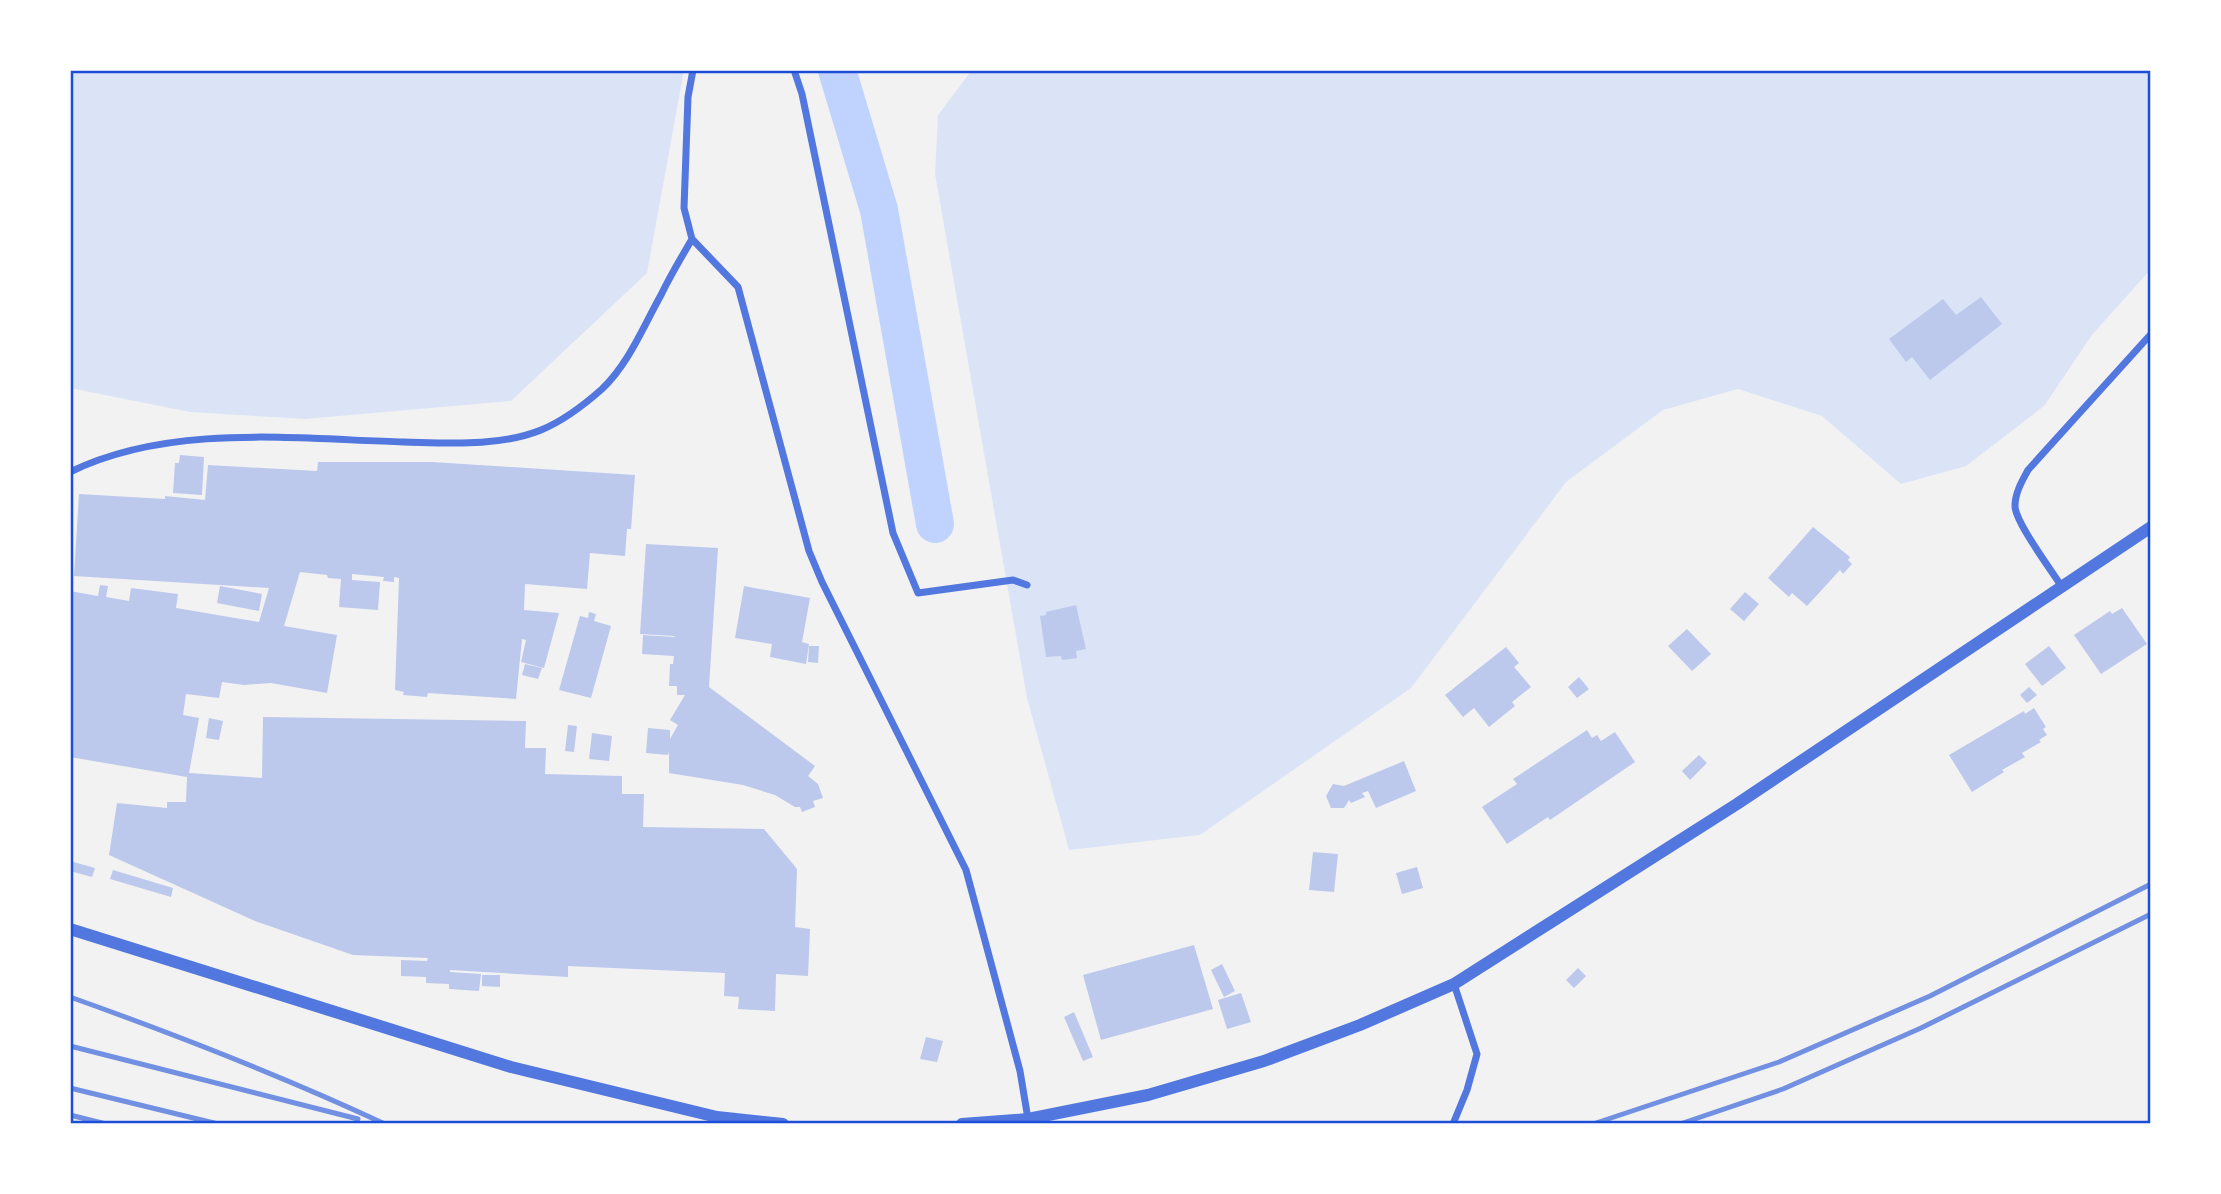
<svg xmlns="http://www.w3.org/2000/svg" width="2221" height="1194" viewBox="0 0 2221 1194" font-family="'Roboto Serif',serif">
  <rect width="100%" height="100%" fill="#f2f2f2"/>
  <path fill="#dbe4f7" d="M70,70H684L647,273L511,401L305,419L190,412L70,388Z
    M972,70H2151V269L2092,335L2044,406L1966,466L1901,484L1822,416L1738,389L1663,410L1566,482L1411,688L1200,835L1069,850L1027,698L935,174L938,115Z"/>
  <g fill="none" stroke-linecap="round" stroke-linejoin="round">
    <path stroke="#bfd3fe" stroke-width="38" d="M837,70L879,210L935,524"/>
  </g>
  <path fill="#bdc9ec" d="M1981,297L2002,324L1930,380L1912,357L1906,362L1889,339L1943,299L1956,315Z
    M180,455L204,457L202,495L173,493L175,463H179Z
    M318,462H432L635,475L631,529H627L625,556L590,553L587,589L525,584L524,610L559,613L544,668L521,662L526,640L522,639L516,699L428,693L427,697L403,695L404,692L395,690L399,578L394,577V582L383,581L384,577L352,574V580L380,582L378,610L339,607L341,579L328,578L327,575L300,572L284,626L337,635L327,693L271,683L244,685L222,682L219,698L186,694L183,715L199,718L189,773L262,778L263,717L526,721L525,748H546L545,774L622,776V794H644L643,827L764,829L797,869L795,927L810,929L808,976L776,974L775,1011L738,1009L739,997L724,996L725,973L568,966V977L450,970V972L481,974L479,991L449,989V984L426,983V977L401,976V960L427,961L428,958L353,955L255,921L109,855L117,803L167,808V802H186L187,777L70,757V591L98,596L100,585L108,586L106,597L129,601L131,588L178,594L176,608L259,622L269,588L74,576L79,494L165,499V496L205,500L208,465L317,471Z
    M1813,527L1850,557L1848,560L1852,564L1843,574L1840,570L1807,606L1792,593L1789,597L1768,578Z
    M646,544L718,548L709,687L815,766L808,776L818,784L823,798L813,801L815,807L802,812L800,807H795L775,795L743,785L669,773V751L668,755L646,753L648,728L670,730V739L678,725L670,720L685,695H677V686H669L670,664H673L674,656L642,654L643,635L674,637L675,636L640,634Z
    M220,586L262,594L259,611L217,603Z
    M744,586L810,598L802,642L809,644L806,664L770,657L772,644L735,638Z
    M1745,592L1759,604L1744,621L1730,609Z
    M1076,605L1086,649L1076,651L1077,658L1062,660L1061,656L1046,657L1040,616L1046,615V612Z
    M2122,608L2147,644L2101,674L2074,635L2110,611L2112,614Z
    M589,612L596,614L594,621L611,626L591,698L559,690L580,616L588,618Z
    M1687,629L1711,654L1692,671L1668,646Z
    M809,646H819L818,663L808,662Z
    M2049,646L2066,668L2042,686L2025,664Z
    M1506,647L1519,663L1514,667L1531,687L1512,702L1515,706L1489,727L1474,708L1463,717L1445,695Z
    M525,664L542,668L538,679L522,675Z
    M1579,677L1589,689L1577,698L1568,687Z
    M2029,687L2037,695L2027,703L2020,695Z
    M2034,708L2046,727L2043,729L2047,735L2039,740L2041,742L2022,753L2025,757L2002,770L2004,772L1972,792L1949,755L2024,711L2025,714Z
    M209,718L223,721L219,740L206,738Z
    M568,725L577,726L574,752L565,751Z
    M1587,730L1592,738L1597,735L1601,741L1615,732L1635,762L1550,820L1548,817L1507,844L1482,807L1517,784L1513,779Z
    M592,733L612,736L609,761L589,759Z
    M1699,755L1707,763L1690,780L1682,771Z
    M1404,761L1416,791L1376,808L1368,791L1362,793L1365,797L1351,803L1349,800L1344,808H1331L1326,796L1333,784L1344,786Z
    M1313,852L1338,854L1334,892L1309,890Z
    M70,861L95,868L92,877L70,871Z
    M1417,867L1423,888L1402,894L1396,873Z
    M113,870L173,888L171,897L110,879Z
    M1194,945L1213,1009L1101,1040L1083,975Z
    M1222,964L1235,991L1224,997L1211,970Z
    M1578,968L1586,976L1574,988L1566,980Z
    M482,975H500V987L482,986Z
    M1241,993L1251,1022L1227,1029L1218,1000Z
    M1074,1012L1093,1057L1083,1061L1064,1017Z
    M926,1037L943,1041L937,1062L920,1059Z"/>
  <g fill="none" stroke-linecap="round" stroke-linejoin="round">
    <path stroke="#5277de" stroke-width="7" d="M693,70L688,97L684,208L692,239L738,287L809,551L822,582L966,870L1020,1071L1028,1119
      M794,70L802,94L893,533L918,593L1013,580L1027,585
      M70,472C170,423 296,439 404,442C448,443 499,447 541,430C563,421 584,405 602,389C629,363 643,327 661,295C670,276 681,258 692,239
      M2062,587C2052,571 2015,522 2015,506C2015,493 2022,481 2028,470L2151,334
      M1453,1124L1467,1090L1477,1054L1454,984"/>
    <path stroke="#5277de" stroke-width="12" d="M70,929L511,1067L717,1117L783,1124
      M962,1124L1028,1119L1148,1095L1264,1061L1360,1025L1454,984L1737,804L2151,527"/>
    <path stroke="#7290e2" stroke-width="5" d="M70,997C177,1035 282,1076 385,1124
      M70,1046L358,1119
      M70,1088L218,1124
      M70,1115L106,1124
      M1593,1124L1779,1062L1930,996L2151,884
      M1680,1124L1783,1089L1921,1028L2151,914"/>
  </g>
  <rect width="2221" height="1194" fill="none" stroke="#ffffff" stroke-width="144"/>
  <rect x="72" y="72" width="2077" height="1050" fill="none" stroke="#1d4ed8" stroke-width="2.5"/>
</svg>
